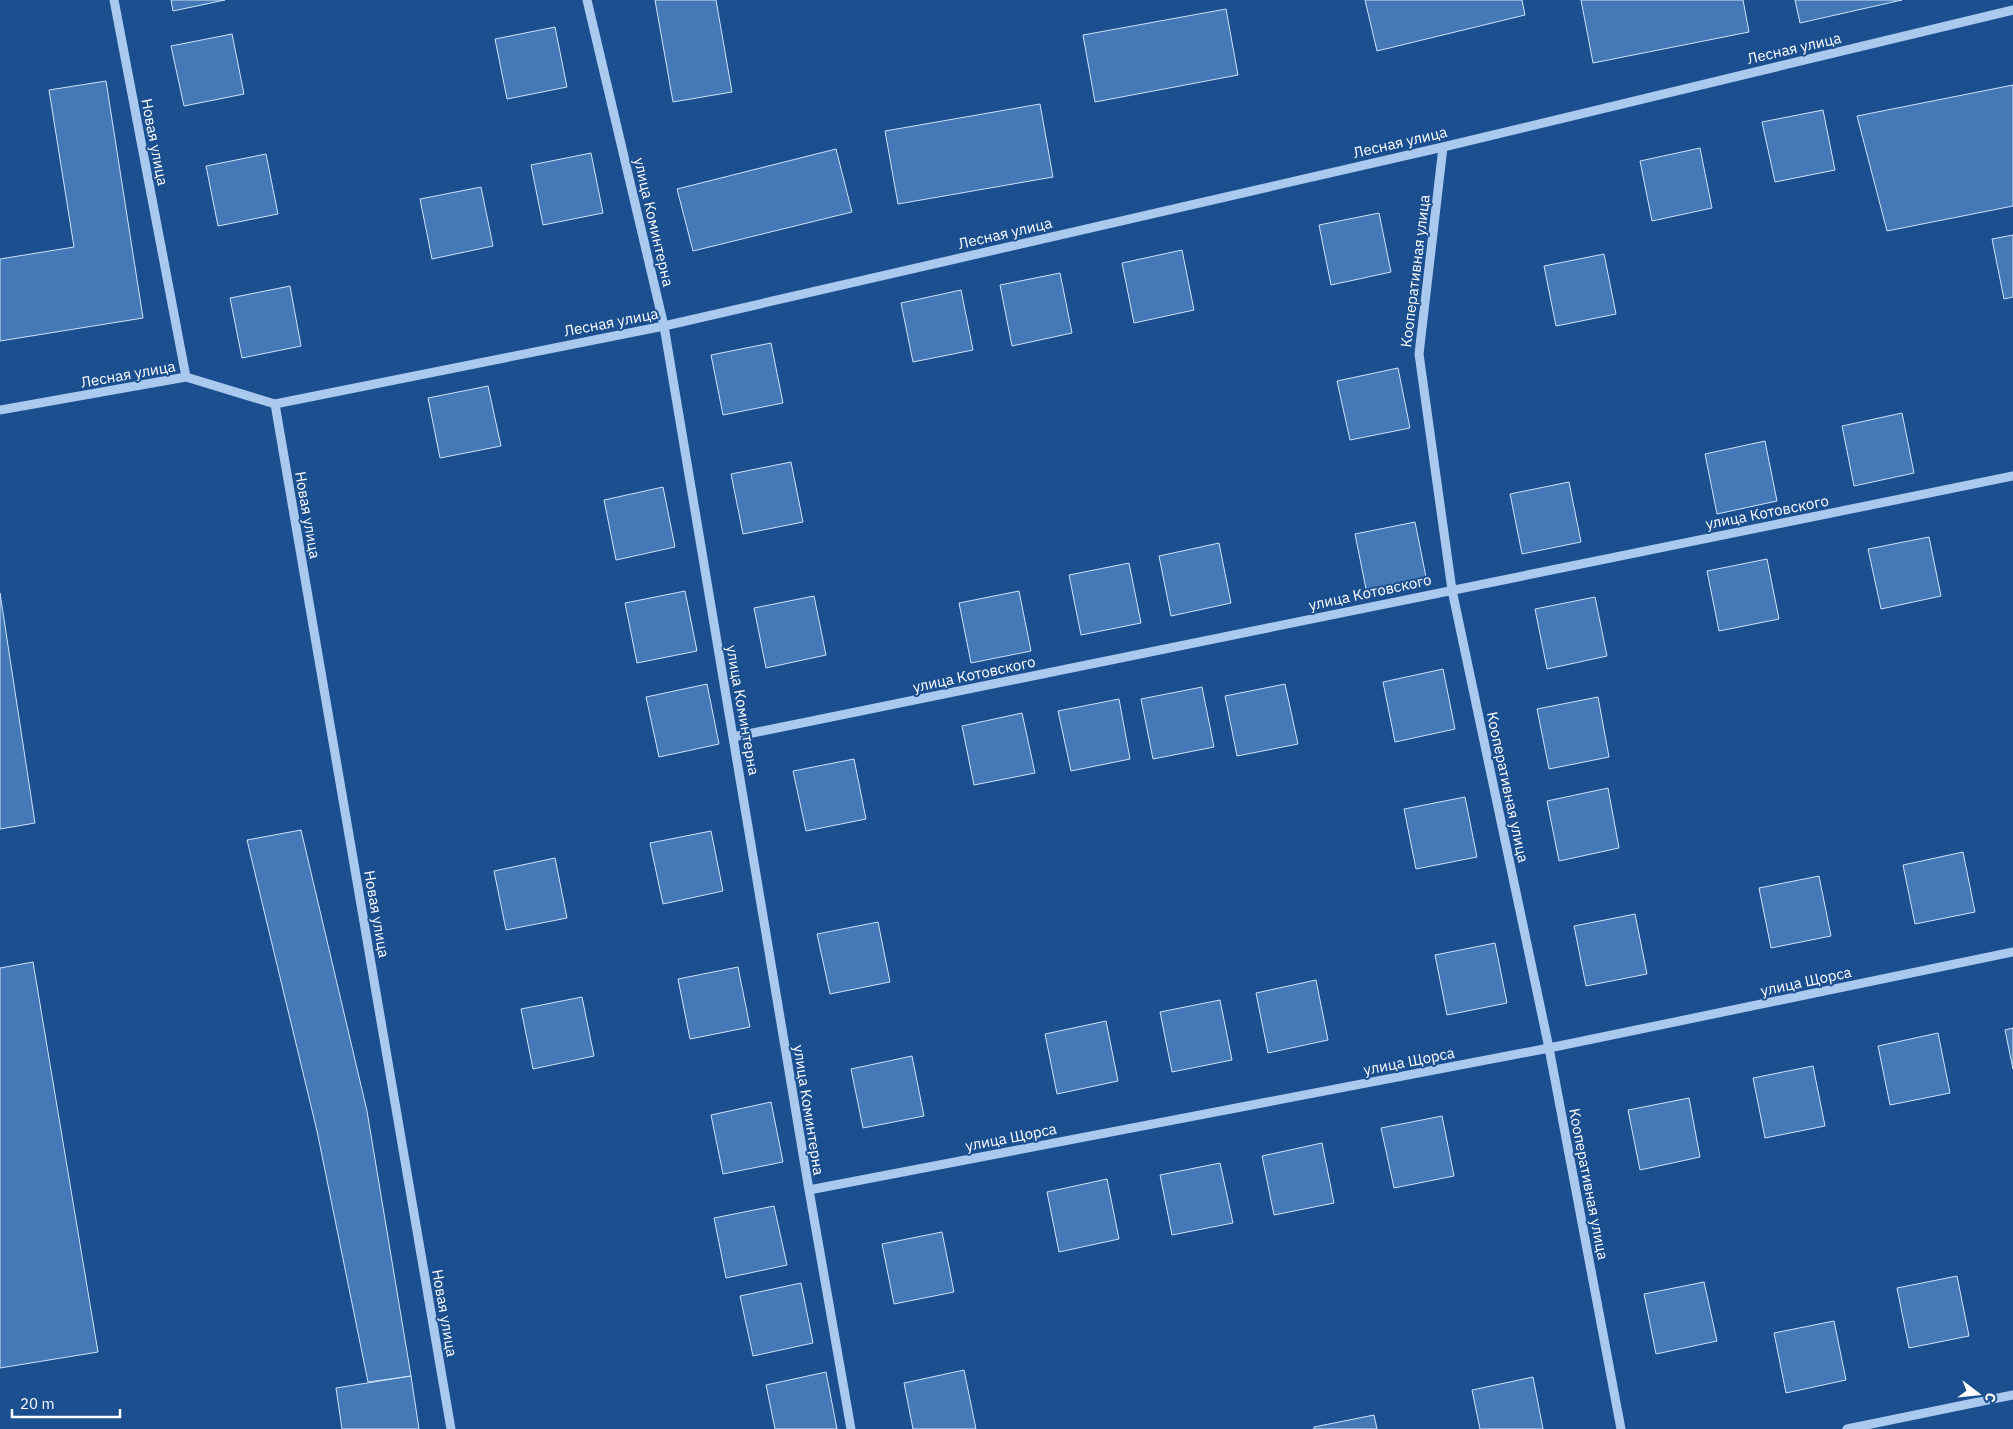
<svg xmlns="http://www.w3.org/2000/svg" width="2013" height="1429" viewBox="0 0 2013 1429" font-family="'IBM Plex Sans',sans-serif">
  <rect width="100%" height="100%" fill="#1b4f8f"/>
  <path fill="#4478b7" stroke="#cfe3fa" d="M171,0H225L173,11Z
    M655,0H716L732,92L673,102Z
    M1365,0H1522L1525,15L1377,51Z
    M1581,0H1743L1749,32L1593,63Z
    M1795,0H1902L1800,23Z
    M1226,9L1238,75L1095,102L1083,35Z
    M555,27L567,87L507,99L495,39Z
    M232,34L244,94L184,106L171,46Z
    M106,81L143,318L0,341V259L74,247L49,90Z
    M2013,85V206L1887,231L1857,116Z
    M1040,104L1053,177L898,204L885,131Z
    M1823,110L1835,170L1775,182L1762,122Z
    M1700,148L1712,208L1652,221L1640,161Z
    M836,149L852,212L693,251L677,189Z
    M591,153L603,213L543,225L531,165Z
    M266,154L278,214L218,226L206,166Z
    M481,187L493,246L432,259L420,199Z
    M1379,213L1391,272L1331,285L1319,225Z
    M2013,235V297L2004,299L1992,239Z
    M1182,250L1194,310L1134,323L1122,263Z
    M1604,254L1616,314L1556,326L1544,266Z
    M1060,273L1072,333L1012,346L1000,285Z
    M290,286L301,346L242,358L230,298Z
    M961,290L973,350L913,362L901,303Z
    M771,343L783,403L723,415L711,355Z
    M1398,368L1410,428L1350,440L1337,381Z
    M488,386L501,446L440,458L428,398Z
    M1902,413L1914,473L1854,486L1842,426Z
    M1765,441L1777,501L1717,514L1705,454Z
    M791,462L803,522L743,534L731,474Z
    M1569,482L1581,542L1522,554L1510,494Z
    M663,487L675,547L616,560L604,500Z
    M1415,522L1427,582L1367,594L1355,534Z
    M1929,537L1941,596L1881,609L1868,549Z
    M1219,543L1231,603L1171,616L1159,556Z
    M1767,559L1779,619L1719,631L1707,571Z
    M1129,563L1141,623L1081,635L1069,575Z
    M685,591L697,651L637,663L625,603Z
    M1019,591L1031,651L971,663L959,603Z
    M0,593L35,823L0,829Z
    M814,596L826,655L766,668L754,608Z
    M1595,597L1607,656L1547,669L1535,609Z
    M1443,669L1455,729L1395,742L1383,682Z
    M707,684L719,744L659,757L646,697Z
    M1285,684L1298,744L1237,756L1225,696Z
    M1202,687L1214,747L1153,759L1141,699Z
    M1598,697L1609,757L1549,769L1537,709Z
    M1119,699L1130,759L1071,771L1058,711Z
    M1022,713L1035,773L974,785L962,726Z
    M854,759L866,819L806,831L793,771Z
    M1608,788L1619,848L1559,861L1547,801Z
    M1465,797L1477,857L1416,869L1404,809Z
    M301,830L367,1111L411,1376L368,1382L317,1131L247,840Z
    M711,831L723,891L663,904L650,843Z
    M1963,852L1975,912L1915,924L1903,865Z
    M555,858L567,918L506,930L494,871Z
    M1819,876L1831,936L1771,948L1759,888Z
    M1635,914L1647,974L1586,986L1574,926Z
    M878,922L890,982L830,994L817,934Z
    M1495,943L1507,1003L1447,1015L1435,955Z
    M33,962L98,1352L0,1368V968Z
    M738,967L750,1027L690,1039L678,979Z
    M1316,980L1328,1040L1268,1053L1256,993Z
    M582,997L594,1056L533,1069L521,1009Z
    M1220,1000L1232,1060L1172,1072L1160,1012Z
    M1106,1021L1118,1081L1057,1094L1045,1034Z
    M2013,1028V1069L2005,1030Z
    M1938,1033L1950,1093L1890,1105L1878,1046Z
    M912,1056L924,1116L863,1128L851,1069Z
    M1813,1066L1825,1126L1765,1138L1753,1078Z
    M1689,1098L1700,1157L1640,1170L1628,1110Z
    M771,1102L783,1162L723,1174L711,1115Z
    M1442,1116L1454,1176L1394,1188L1381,1128Z
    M1322,1143L1334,1203L1274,1215L1262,1156Z
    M1220,1163L1233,1223L1172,1235L1160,1175Z
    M1107,1179L1119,1239L1059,1252L1047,1192Z
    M774,1206L787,1265L726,1278L714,1218Z
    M942,1232L954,1292L894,1304L882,1244Z
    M1957,1276L1969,1336L1909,1348L1897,1288Z
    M1704,1282L1717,1341L1656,1354L1644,1294Z
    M801,1283L813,1343L753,1356L740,1296Z
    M1834,1321L1846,1380L1786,1393L1774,1333Z
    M964,1370L976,1429H913L904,1383Z
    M826,1372L837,1429H775L766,1385Z
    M411,1376L419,1429H342L336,1388Z
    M1533,1377L1543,1429H1480L1472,1390Z
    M1374,1415L1377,1429H1314V1427Z"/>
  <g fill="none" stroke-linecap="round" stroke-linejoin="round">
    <path stroke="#a9c9ee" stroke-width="9" d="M114,0L186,377
      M587,0L664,326L809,1190L851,1429
      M1443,147L1419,354L1452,590L1549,1048L1621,1429
      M275,404L451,1429
      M0,410L186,377L275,404L664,326L1443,147L2013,10
      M733,737L2013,476
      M809,1190L1549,1048L2013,952
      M1847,1429L2013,1395"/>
  </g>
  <g text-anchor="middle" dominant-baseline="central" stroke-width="4" stroke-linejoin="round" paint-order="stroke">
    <g font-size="15" fill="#fff" stroke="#1b4f8f">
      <text transform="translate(1794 48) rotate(-13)">Лесная улица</text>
      <text transform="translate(155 142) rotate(79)">Новая улица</text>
      <text transform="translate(1400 142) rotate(-13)">Лесная улица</text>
      <text transform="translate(654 222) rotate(77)">улица Коминтерна</text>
      <text transform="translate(1005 233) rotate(-13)">Лесная улица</text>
      <text transform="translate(1415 271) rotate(-83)">Кооперативная улица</text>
      <text transform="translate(611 322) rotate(-11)">Лесная улица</text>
      <text transform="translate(128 374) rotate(-10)">Лесная улица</text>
      <text transform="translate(1767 512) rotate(-11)">улица Котовского</text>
      <text transform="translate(308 515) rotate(80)">Новая улица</text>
      <text transform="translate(1370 592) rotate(-12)">улица Котовского</text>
      <text transform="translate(974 674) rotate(-12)">улица Котовского</text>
      <text transform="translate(743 710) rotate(80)">улица Коминтерна</text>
      <text transform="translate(1508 787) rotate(78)">Кооперативная улица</text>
      <text transform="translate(377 914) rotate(80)">Новая улица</text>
      <text transform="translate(1806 981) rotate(-12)">улица Щорса</text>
      <text transform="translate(1409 1061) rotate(-11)">улица Щорса</text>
      <text transform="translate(809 1110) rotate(81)">улица Коминтерна</text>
      <text transform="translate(1011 1137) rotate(-11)">улица Щорса</text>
      <text transform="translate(1589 1184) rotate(79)">Кооперативная улица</text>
      <text transform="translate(445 1313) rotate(80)">Новая улица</text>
    </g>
  </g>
  <g transform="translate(1978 1394) rotate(106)" stroke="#1b4f8f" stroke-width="4" paint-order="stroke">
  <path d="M0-4L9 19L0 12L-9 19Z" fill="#ffffff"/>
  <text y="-8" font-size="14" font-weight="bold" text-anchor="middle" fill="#ffffff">С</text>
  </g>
  <path d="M12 1409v8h108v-8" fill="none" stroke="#ffffff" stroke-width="2.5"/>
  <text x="20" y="1409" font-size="15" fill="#ffffff" stroke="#1b4f8f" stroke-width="4" paint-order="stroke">20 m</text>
</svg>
